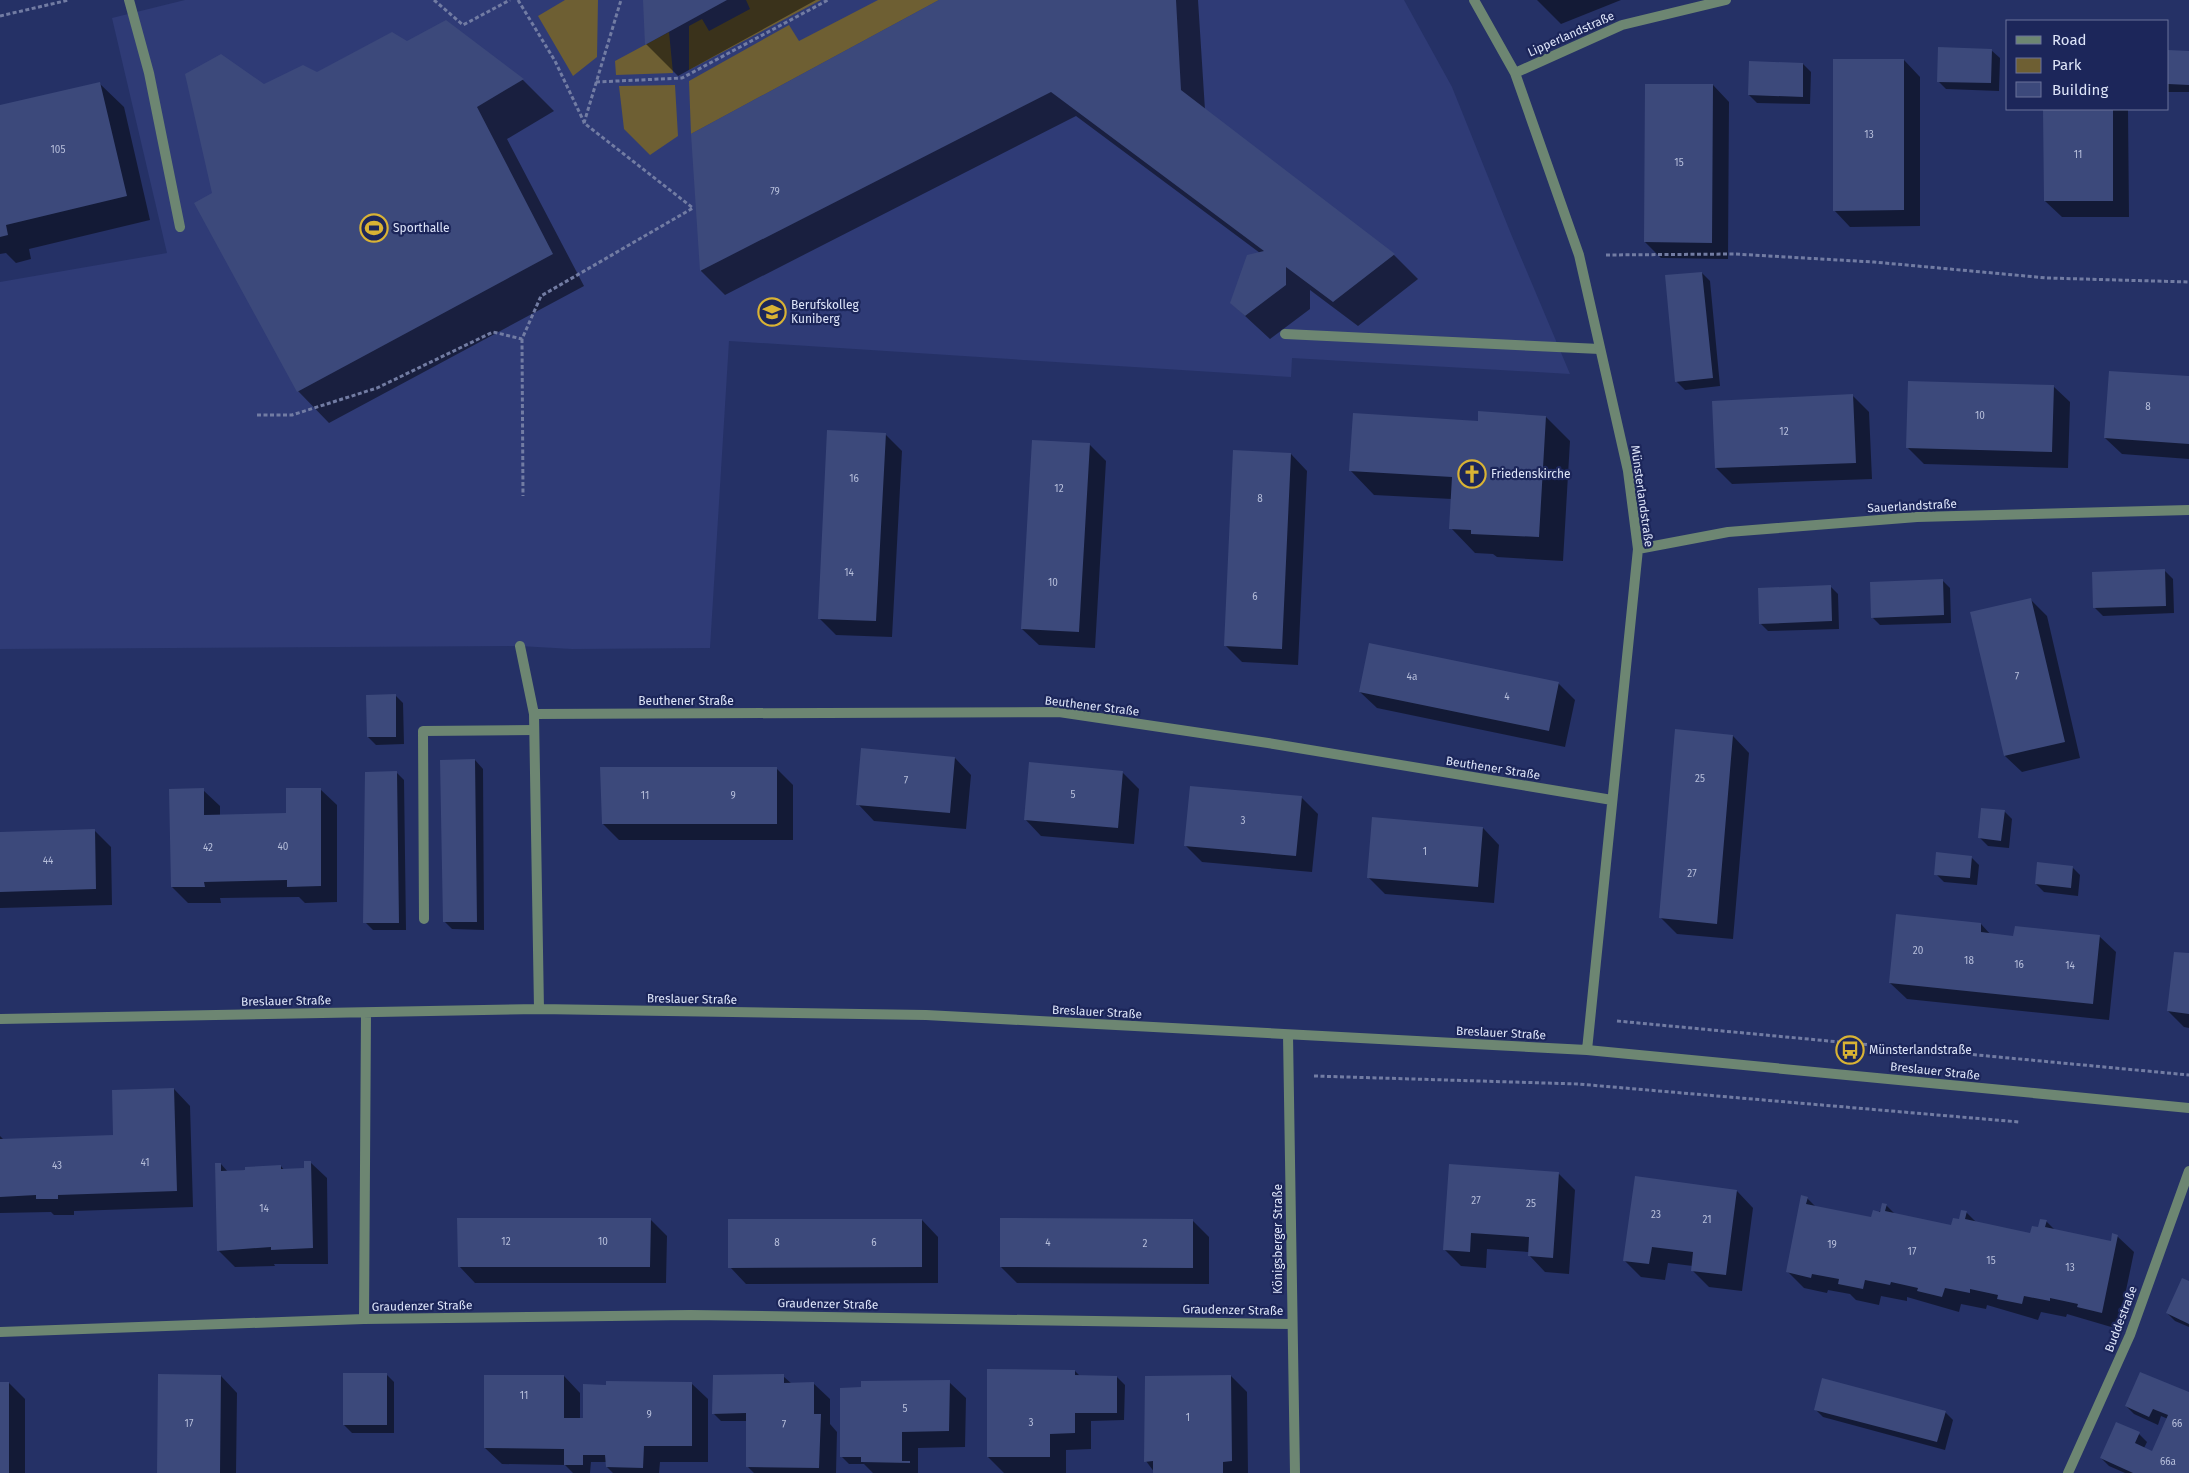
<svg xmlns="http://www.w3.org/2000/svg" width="2189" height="1473" viewBox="0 0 2189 1473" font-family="'Fira Sans',sans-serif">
  <rect width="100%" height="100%" fill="#253166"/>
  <path fill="#2f3b76" d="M185,0H1404L1452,87L1511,234L1570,374L1292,358L1291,377L729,341L710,648L572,649L520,646L0,649V282L167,253L112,18Z"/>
  <path fill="#6e5f33" d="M565,0H598L597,57L573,76L538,16Z
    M746,0H821L689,70V26L702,19L709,31L750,9Z
    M878,0H939L691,134L689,81L789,25L799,41Z
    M669,32L673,73L616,75L615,61Z
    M675,85L678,136L650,155L624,129L619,86Z"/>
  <path fill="#0007" d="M644,0H816L678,76L646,44Z
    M943,0H1198L1205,110L1394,255L1418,279L1358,326L1310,290V309L1270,339L1231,303L1260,253L1076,116L725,295L701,271L693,134Z
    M1537,0H1621L1561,24Z
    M446,21L523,80L554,111L507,139L584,286L329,423L298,391L214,194L264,86L317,73L407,42Z
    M1991,50L2000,58L1999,91L1946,89L1938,81Z
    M2168,52H2189V92H2168Z
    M1904,60L1920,77V226L1850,227L1834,210Z
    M1803,64L1811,72L1810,104L1757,103L1749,95Z
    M99,83L124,107L150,220L29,249L31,259L16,263L6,253L0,254V106Z
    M1713,85L1729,102L1728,259L1661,258L1645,242Z
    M2045,109H2128L2129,217H2062L2045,201Z
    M1702,273L1710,281L1720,386L1685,390L1677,382L1666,276Z
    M2189,377V459L2122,454L2105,438Z
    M2053,386L2070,402L2068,468L1924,464L1907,447Z
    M1853,396L1869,412L1872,479L1732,484L1716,468Z
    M1546,417L1570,441L1563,561L1497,557L1493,554L1475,553L1451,528L1452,499L1374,495L1350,470L1479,422Z
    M885,434L902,451L892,637L836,635L819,618Z
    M1034,441L1090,445L1106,461L1095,648L1039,645L1022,629Z
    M1235,452L1291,454L1307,471L1298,665L1242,662L1225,645Z
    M2165,571L2173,579L2174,613L2103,616L2095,608Z
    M1942,580L1950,588L1951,623L1880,625L1872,617Z
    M1830,586L1838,594L1839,629L1768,631L1760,623Z
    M2030,599L2047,616L2080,758L2022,772L2005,756Z
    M1558,683L1575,700L1565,747L1377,708L1360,692Z
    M395,695L403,703L404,744L376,745L368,737Z
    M1676,731L1733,736L1749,753L1733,939L1677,934L1660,917Z
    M955,758L971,775L966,829L874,821L858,804Z
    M475,760L483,769L484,930L452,929L444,921Z
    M776,768L793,785V840H619L603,824Z
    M396,772L404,780L406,930H373L365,922Z
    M1122,772L1139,789L1134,844L1041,836L1025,819Z
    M320,789L337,805V902L305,903L299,897L220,898L221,903H188L172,887L203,790L220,806V816L287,815Z
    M1301,797L1318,814L1312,872L1202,862L1186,846Z
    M2004,811L2012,819L2009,848L1988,846L1980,838Z
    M1483,828L1499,845L1494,903L1385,894L1368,877Z
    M94,830L111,847L112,905L0,908V833Z
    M1971,857L1979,865L1977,885L1944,882L1936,874Z
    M2072,867L2080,875L2078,896L2044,892L2036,884Z
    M1981,924L1991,935L2014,937L2099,936L2116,952L2109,1020L1907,999L1890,983Z
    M2189,954V1028L2184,1027L2168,1011Z
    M174,1089L190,1106L193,1207L74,1211V1215H54L51,1212L0,1213V1136L4,1140L114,1137Z
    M310,1162L327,1178L328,1264H274L275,1266L235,1267L219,1251L221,1164L228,1172L281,1166L284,1170L305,1169Z
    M1451,1166L1559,1174L1575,1190L1569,1274L1545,1272L1529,1255V1252L1487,1249L1486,1268L1461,1266L1444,1249Z
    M1737,1191L1753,1208L1742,1291L1709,1287L1692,1270L1693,1266L1668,1263L1665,1280L1641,1277L1625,1261Z
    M1807,1198L1816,1207L1872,1219L1886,1205L1896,1215L1952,1227L1966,1212L1977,1223L2031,1234L2046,1221L2055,1230L2112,1242L2117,1236L2134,1252L2118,1329L2067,1314L2066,1317L2041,1312L2038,1320L1987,1305L1986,1309L1961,1304L1959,1312L1907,1297V1301L1881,1296L1879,1305L1856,1300L1850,1294L1828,1290L1827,1293L1804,1288L1788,1272Z
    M650,1219L667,1236L666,1283H475L459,1266Z
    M922,1220L938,1237V1283L746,1284L730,1267Z
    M1193,1221L1209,1237V1284L1017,1283L1001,1267Z
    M2189,1283V1327L2175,1321L2167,1313Z
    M1075,1371L1081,1377H1117L1125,1385L1124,1420L1091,1421V1449L1066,1450V1473H1004L988,1457Z
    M386,1374L394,1382V1433H352L344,1425Z
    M221,1376L237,1393L236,1473H158Z
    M564,1376L580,1393V1419H584L607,1388L691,1383L708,1399V1462H660L659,1473H613L607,1467V1462H591L590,1473H573L565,1465L502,1464L485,1448Z
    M783,1376L792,1384L813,1383L830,1399V1424L837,1432L836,1473H754L748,1467L747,1421H721L713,1413Z
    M1231,1376L1247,1392L1248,1473H1155L1146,1461Z
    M949,1382L966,1398L965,1447L918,1448V1473H873L864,1464H849L841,1456Z
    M0,1383H9L25,1399V1473H0Z
    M2189,1394V1473H2125L2109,1466L2101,1458L2139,1434L2147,1442L2144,1448L2153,1453L2168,1419L2161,1416L2158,1425L2134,1414L2126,1406Z
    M1815,1409L1945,1412L1953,1420L1945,1450L1823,1417Z"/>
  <path fill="#3c497b" d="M643,0H727L645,45Z
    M939,0H1176L1181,90L1395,254L1333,302L1286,267V285L1245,316L1230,303L1247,255L1264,251L1051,92L700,271L691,134Z
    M446,20L524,79L477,107L553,254L297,392L194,203L212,193L185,74L221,54L264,84L303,65L317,72L392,32L407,41Z
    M1938,47L1992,49L1991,83L1937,82Z
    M2168,50L2189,51V85L2168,84Z
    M1833,59H1904V210L1833,211Z
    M1749,61L1803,63V97L1748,95Z
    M100,82L127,196L6,225L8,235L0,237V105Z
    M1645,84H1713L1712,243L1644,242Z
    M2043,109H2113V201H2044Z
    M1702,272L1713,378L1675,382L1665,275Z
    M2109,371L2189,376V444L2104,438Z
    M1908,381L2054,385L2052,452L1906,448Z
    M1853,394L1856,463L1715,468L1712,401Z
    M1478,411L1546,416L1539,537L1471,534V530L1449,529L1452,477L1349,471L1353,413L1478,421Z
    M827,430L886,433L876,621L818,619Z
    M1032,440L1090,443L1079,632L1021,629Z
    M1233,450L1291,453L1282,649L1224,646Z
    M2165,569L2166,606L2093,608L2092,572Z
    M1943,579L1944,615L1871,618L1870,582Z
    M1831,585L1832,621L1759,624L1758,588Z
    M2031,598L2065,742L2004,756L1970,612Z
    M1369,643L1559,682L1549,731L1359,692Z
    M396,694V737H367L366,695Z
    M1675,729L1733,735L1717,924L1659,918Z
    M861,748L955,757L950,813L856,805Z
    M475,759L477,922H443L440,760Z
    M1029,762L1123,771L1118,828L1024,820Z
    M600,767H777V824H602Z
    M397,771L399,923H363L365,772Z
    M1190,786L1302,796L1296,856L1184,846Z
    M204,788V815L286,813V788H321V886L287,887V880L204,882L205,887H171L169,789Z
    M1981,808L2005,810L2001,841L1978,838Z
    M1372,817L1483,827L1478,887L1367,878Z
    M95,829L96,889L0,892V832Z
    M1936,852L1972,856L1970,878L1934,875Z
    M2037,862L2073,866L2071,888L2035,884Z
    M1896,914L1981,923V932L2013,936L2015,926L2100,935L2093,1004L1889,983Z
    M2174,952L2189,953V1014L2167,1011Z
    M174,1088L177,1191L58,1195V1199H36V1195L0,1197V1139L113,1135L112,1090Z
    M304,1161H311L313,1248L271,1250V1247L217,1251L215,1163H221V1171L245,1170V1167L281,1165V1169L304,1168Z
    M1449,1164L1559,1172L1553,1258L1528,1256L1529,1237L1471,1233L1470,1252L1443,1250Z
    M1635,1176L1737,1190L1726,1275L1691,1271L1693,1252L1652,1247L1649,1264L1623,1261Z
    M1801,1195L1808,1197L1806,1204L1871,1217L1873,1210L1880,1212L1882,1203L1887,1204L1885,1211L1951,1225L1953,1218L1959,1219L1961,1210L1967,1211L1965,1219L2030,1233L2032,1226L2038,1227L2040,1219L2047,1220L2045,1227L2111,1241L2112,1233L2118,1235L2102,1313L2077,1307L2078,1304L2050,1298V1301L2024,1296L2022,1304L1997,1299L1998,1295L1970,1289V1293L1945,1288L1942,1297L1917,1291L1918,1288L1891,1282L1890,1285L1865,1280L1863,1289L1838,1284L1839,1279L1812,1274L1811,1278L1786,1272Z
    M457,1218H651L650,1267H458Z
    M1000,1218L1193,1219V1268L1000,1267Z
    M728,1219H922V1267L728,1268Z
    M2182,1278L2189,1281V1324L2166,1313Z
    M987,1369L1075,1370V1375L1117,1376V1413H1075V1433L1050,1434V1457H987Z
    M2140,1372L2189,1392V1473H2133L2100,1458L2116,1422L2140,1432L2135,1443L2152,1451L2168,1415L2153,1409L2149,1417L2125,1406Z
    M343,1373H387V1425H343Z
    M158,1374L221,1375L220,1473H157Z
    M784,1374V1383L814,1382V1414H821L819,1468L746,1467V1413L712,1414L713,1375Z
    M484,1375H564V1418H583V1384L606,1385V1381L692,1382V1446H644L643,1468L606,1467L605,1455H583V1465H564V1449L484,1448Z
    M1231,1375L1232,1461L1223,1462V1473H1153V1461L1144,1462L1145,1376Z
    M1822,1378L1946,1411L1937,1442L1814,1410Z
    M950,1380L949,1431L902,1432V1461H910V1463L861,1462V1457H840V1388L861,1387V1381Z
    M0,1382H9V1473H0Z"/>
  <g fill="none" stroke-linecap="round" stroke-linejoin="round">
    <path stroke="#727ca3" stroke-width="3" stroke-dasharray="4 2.5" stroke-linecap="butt" d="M434,0L463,25L510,0
      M518,0L555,61L584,122
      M0,16L69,0
      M596,82L682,78L828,0
      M1606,255L1735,254L1874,262L2047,278L2189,282
      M522,339L523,496
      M257,415H292L377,388L493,332L522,339L541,296L693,208L584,123L621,0
      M1617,1021L2189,1075
      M1314,1076L1578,1084L2019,1122"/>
    <path stroke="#6d8672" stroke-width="10" d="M129,0L149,73L180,227
      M1285,334L1600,349
      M424,919L423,731L534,730"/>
    <path stroke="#6d8672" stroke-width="10" d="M1474,0L1515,73L1579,255L1628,471L1638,549L1587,1050
      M1515,73L1622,25L1726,0
      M1638,549L1728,532L1917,517L2189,510
      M520,646L534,714L539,1009
      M534,714L1059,712L1268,743L1612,800
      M0,1019L539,1009L926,1015L1587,1050L2189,1108
      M1288,1035L1295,1473
      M364,1319L366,1013
      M0,1332L364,1319L691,1315L1291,1324
      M2068,1473L2130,1335L2189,1171"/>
  </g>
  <defs>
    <g id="stadium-ring" transform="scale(1.4375)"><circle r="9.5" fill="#1c265a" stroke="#d9b334" stroke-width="1.5"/><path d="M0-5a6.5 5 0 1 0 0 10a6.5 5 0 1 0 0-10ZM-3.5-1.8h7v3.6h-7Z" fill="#d9b334"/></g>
    <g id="school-ring" transform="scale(1.4375)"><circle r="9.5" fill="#1c265a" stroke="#d9b334" stroke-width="1.5"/><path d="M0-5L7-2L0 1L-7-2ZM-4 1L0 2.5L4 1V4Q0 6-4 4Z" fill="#d9b334"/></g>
    <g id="church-ring" transform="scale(1.4375)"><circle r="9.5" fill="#1c265a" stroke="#d9b334" stroke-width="1.5"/><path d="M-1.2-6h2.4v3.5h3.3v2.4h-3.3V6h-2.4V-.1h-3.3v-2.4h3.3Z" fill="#d9b334"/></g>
    <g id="bus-ring" transform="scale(1.4375)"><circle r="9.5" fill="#1c265a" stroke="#d9b334" stroke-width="1.5"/><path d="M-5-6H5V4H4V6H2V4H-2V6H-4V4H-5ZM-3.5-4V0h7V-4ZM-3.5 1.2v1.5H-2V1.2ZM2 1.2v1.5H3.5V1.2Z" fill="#d9b334"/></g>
  </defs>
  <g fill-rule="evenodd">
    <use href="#stadium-ring" x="374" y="228"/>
    <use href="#school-ring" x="772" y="312"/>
    <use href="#church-ring" x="1472" y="474"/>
    <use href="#bus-ring" x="1850" y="1050"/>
  </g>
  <g text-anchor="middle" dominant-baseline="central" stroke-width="4.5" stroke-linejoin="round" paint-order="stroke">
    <g font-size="10" fill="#b6beda">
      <text x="1869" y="135">13</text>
      <text x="58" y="150">105</text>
      <text x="2078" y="155">11</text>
      <text x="1679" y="163">15</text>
      <text x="775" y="192">79</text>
      <text x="2148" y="407">8</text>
      <text x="1980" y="416">10</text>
      <text x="1784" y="432">12</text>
      <text x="854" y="479">16</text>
      <text x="1059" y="489">12</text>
      <text x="1260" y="499">8</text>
      <text x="849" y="573">14</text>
      <text x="1053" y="583">10</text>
      <text x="1255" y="597">6</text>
      <text x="1412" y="677">4a</text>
      <text x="2017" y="677">7</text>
      <text x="1507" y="697">4</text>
      <text x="1700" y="779">25</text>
      <text x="906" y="781">7</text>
      <text x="1073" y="795">5</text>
      <text x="645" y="796">11</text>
      <text x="733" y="796">9</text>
      <text x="1243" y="821">3</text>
      <text x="283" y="847">40</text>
      <text x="208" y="848">42</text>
      <text x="1425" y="852">1</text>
      <text x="48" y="861">44</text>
      <text x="1692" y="874">27</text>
      <text x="1918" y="951">20</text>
      <text x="1969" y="961">18</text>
      <text x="2019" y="965">16</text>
      <text x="2070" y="966">14</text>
      <text x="145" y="1163">41</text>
      <text x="57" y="1166">43</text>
      <text x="1476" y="1201">27</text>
      <text x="1531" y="1204">25</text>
      <text x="264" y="1209">14</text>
      <text x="1656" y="1215">23</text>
      <text x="1707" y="1220">21</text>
      <text x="506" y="1242">12</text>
      <text x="603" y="1242">10</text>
      <text x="777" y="1243">8</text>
      <text x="874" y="1243">6</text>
      <text x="1048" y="1243">4</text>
      <text x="1145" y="1244">2</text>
      <text x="1832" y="1245">19</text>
      <text x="1912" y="1252">17</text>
      <text x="1991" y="1261">15</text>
      <text x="2070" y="1268">13</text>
      <text x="524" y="1396">11</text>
      <text x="905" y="1409">5</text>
      <text x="649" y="1415">9</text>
      <text x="1188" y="1418">1</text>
      <text x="1031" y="1423">3</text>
      <text x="189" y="1424">17</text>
      <text x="2177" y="1424">66</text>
      <text x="784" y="1425">7</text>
      <text x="2168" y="1462">66a</text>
    </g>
    <g font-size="12" fill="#dee5f9" stroke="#1c265a">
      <text transform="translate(1571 34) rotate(-24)">Lipperlandstraße</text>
      <text transform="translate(1642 496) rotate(82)">Münsterlandstraße</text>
      <text transform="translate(1912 506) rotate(-3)">Sauerlandstraße</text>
      <text x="686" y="701">Beuthener Straße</text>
      <text transform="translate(1092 706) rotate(7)">Beuthener Straße</text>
      <text transform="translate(1493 768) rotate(9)">Beuthener Straße</text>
      <text transform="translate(692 999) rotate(1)">Breslauer Straße</text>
      <text transform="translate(286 1001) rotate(-1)">Breslauer Straße</text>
      <text transform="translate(1097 1012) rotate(3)">Breslauer Straße</text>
      <text transform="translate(1501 1033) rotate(3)">Breslauer Straße</text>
      <text transform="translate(1935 1071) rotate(6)">Breslauer Straße</text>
      <text transform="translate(1278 1239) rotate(-90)">Königsberger Straße</text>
      <text transform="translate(828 1304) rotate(1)">Graudenzer Straße</text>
      <text transform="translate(422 1306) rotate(-1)">Graudenzer Straße</text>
      <text transform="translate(1233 1310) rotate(1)">Graudenzer Straße</text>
      <text transform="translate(2121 1319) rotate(-69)">Buddestraße</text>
    </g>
    <g font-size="12" fill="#dee5f9" stroke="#1c265a" text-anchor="start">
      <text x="393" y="228">Sporthalle</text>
      <text x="791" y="305">Berufskolleg<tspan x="791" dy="14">Kuniberg</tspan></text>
      <text x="1491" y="474">Friedenskirche</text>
      <text x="1869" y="1050">Münsterlandstraße</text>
    </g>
  </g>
  <rect x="2006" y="20" width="162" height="90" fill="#1c265a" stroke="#6a729a"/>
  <rect x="2016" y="36" width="25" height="8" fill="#6d8672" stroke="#6a729a"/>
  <text x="2052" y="45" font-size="15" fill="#dee5f9">Road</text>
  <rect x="2016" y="58" width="25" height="15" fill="#6e5f33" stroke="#6a729a"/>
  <text x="2052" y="70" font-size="15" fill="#dee5f9">Park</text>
  <rect x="2016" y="82" width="25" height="15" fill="#3c497b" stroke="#6a729a"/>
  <text x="2052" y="95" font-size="15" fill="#dee5f9">Building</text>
</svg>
